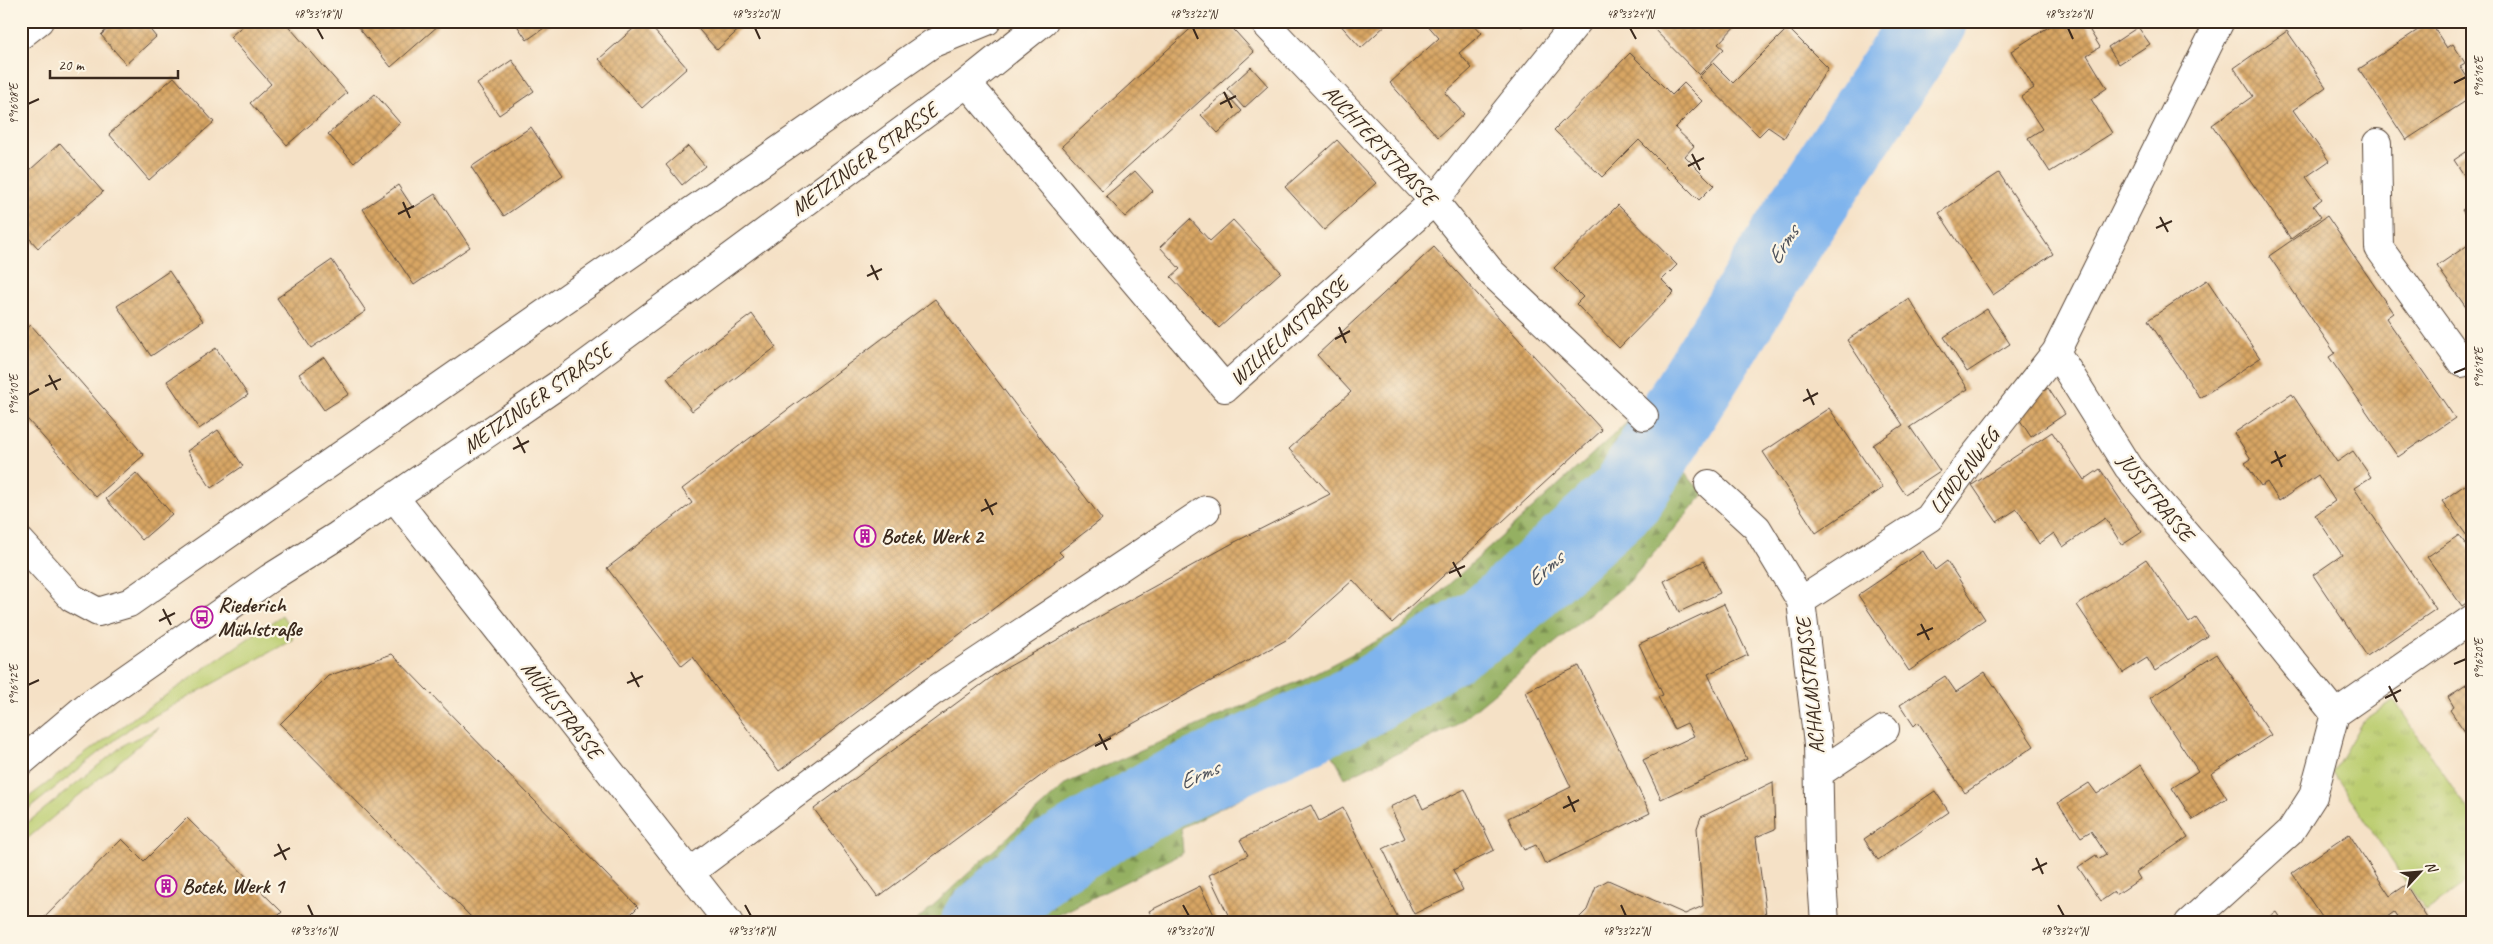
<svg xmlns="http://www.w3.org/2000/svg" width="2493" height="944" viewBox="0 0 2493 944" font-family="Caveat,sans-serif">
  <defs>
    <pattern id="forest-firs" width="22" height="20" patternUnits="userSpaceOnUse" patternTransform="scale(1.25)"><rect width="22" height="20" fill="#94b062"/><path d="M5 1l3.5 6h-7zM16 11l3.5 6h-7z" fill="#7a8f50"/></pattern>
    <pattern id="park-tufts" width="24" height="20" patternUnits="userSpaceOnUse" patternTransform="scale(1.25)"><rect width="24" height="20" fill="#bbcd70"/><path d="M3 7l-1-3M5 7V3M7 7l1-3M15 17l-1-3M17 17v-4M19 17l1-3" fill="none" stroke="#a2b061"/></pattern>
    <pattern id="building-cross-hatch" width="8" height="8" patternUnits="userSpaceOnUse" patternTransform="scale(1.25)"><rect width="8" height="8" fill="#d8a664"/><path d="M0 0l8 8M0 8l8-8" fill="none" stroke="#b08752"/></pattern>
  </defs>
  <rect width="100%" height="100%" fill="#fcf5e5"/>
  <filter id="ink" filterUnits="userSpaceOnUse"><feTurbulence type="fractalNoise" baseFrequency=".02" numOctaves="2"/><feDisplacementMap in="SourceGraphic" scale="10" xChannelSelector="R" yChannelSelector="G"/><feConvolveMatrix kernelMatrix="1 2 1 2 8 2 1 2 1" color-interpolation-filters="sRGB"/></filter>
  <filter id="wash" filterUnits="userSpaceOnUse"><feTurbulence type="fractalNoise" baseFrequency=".0096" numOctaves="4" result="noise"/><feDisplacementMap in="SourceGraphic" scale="20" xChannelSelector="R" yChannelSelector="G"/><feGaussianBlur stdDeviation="1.12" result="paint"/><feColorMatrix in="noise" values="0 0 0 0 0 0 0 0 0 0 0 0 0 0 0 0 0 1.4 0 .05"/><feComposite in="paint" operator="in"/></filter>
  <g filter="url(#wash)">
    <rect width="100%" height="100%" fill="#f5e1c6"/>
    <path fill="#bbcd70" stroke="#7b7c47" d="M282,615L293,633L292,640L152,717L139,721L21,815V803L136,716Z
      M159,728L21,844V828L126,743Z"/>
    <path fill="url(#forest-firs)" stroke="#686d40" d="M1633,417L1704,494L1630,581L1453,727L1345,778L1331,752L1181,828L1183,853L1042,923H914L1067,783L1304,679L1400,629Z"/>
    <path fill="url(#park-tufts)" stroke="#7b7c47" d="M2394,700L2472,816V875L2465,883L2425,911L2333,772L2362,722Z"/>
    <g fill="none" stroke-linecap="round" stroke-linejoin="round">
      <path stroke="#7fb4ed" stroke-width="76" d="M979,923L1044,862L1167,790L1359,702L1490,620L1627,495L1799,219L1929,21"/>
    </g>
    <g id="blocks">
      <path fill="url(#building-cross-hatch)" d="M116,21H143L156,37L126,64L101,35Z
        M248,21H284L347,93L287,145L250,103L271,84L230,37Z
        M353,21H436L439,25L391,67Z
        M514,21H554L527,40Z
        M642,21H646L687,68L642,108L599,59Z
        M691,21H748L717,50Z
        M1199,21H1226L1254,52L1102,190L1062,146Z
        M1337,21H1390L1361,48Z
        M1424,21H1471L1482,33L1459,53L1472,68L1445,93L1464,114L1438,137L1390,83L1439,38Z
        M1515,21H1527L1522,27Z
        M1646,21H1740L1718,44L1724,49L1699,75Z
        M2058,21H2084L2100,47L2087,55L2107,88L2091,99L2112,133L2050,172L2028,138L2042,129L2021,97L2034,88L2011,51Z
        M2430,22L2447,48L2453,44L2465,63L2460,66L2472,85V97L2406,140L2359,69Z
        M2138,27L2150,44L2119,64L2108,47Z
        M1788,28L1828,68L1784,138L1768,127L1759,136L1699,77L1713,63L1733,83Z
        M2287,31L2326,87L2293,110L2329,161L2306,177L2322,199L2313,206L2321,217L2291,239L2212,125L2253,96L2234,68Z
        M1630,53L1672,95L1684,83L1702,101L1675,128L1694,146L1685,156L1714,185L1699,200L1639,140L1602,177L1554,130Z
        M512,60L534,91L499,115L477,84Z
        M1251,67L1268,86L1244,108L1227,89Z
        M174,77L214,122L149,180L109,134Z
        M1225,93L1242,111L1218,133L1201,115Z
        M375,94L400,123L354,163L328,134Z
        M531,127L563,175L504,216L471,167Z
        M1337,140L1376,183L1324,230L1285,187Z
        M60,143L103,192L38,248L21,229V178Z
        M688,146L705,166L682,185L666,165Z
        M2472,148V187L2454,160Z
        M1135,171L1153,191L1125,217L1106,196Z
        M1999,173L2053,254L1993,295L1939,213Z
        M398,185L413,208L435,194L470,247L414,285L363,209Z
        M2472,204V225L2462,210Z
        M1618,205L1677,265L1662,280L1674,292L1619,348L1576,304L1583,297L1554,268Z
        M2327,216L2393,313L2386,318L2455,418L2398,457L2329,357L2335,353L2269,256Z
        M1190,219L1210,241L1233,220L1281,272L1219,328L1171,277L1180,269L1160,247Z
        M2468,245L2472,250V316L2437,266Z
        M1434,247L1602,430L1392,623L1353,580L1286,640L1050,769L878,897L814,809L997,673L1233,543L1330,494L1289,449L1351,392L1317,355Z
        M332,260L366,311L311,348L277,298Z
        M169,271L203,321L151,356L117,306Z
        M2207,280L2260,358L2200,398L2148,320Z
        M935,299L1102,519L1059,552L1063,556L779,771L693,657L682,666L607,568L692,503L682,489Z
        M1909,299L1968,389L1910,427L1940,471L1905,494L1873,445L1903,425L1847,340Z
        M1987,309L2010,344L1967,372L1944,337Z
        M752,314L776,347L692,411L667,378Z
        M21,325L25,330L31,325L144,455L96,497L21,412Z
        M216,348L248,395L199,429L167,381Z
        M324,357L349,394L324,410L299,374Z
        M2048,388L2065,414L2031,437L2014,411Z
        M2292,394L2337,462L2353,451L2371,477L2354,488L2436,609L2367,656L2313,575L2342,555L2315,515L2335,501L2318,475L2279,501L2267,482L2261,486L2245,463L2251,459L2234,433Z
        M1829,408L1883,488L1816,533L1763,452Z
        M218,430L243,466L211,488L187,451Z
        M2052,432L2084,480L2100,469L2142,532L2122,545L2105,518L2063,547L2054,533L2039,544L2017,509L1997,522L1972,485Z
        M136,473L172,514L142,540L106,499Z
        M2472,480V543L2442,501Z
        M2459,535L2472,553V599L2462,606L2427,557Z
        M1923,551L1935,570L1947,561L1985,619L1909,671L1858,595Z
        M2146,559L2189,623L2196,618L2208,636L2155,671L2147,658L2123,673L2077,605Z
        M1704,561L1720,593L1679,612L1664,581Z
        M1724,604L1748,655L1708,674L1747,759L1661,799L1643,760L1694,736L1687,723L1674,729L1658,697L1663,695L1639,644Z
        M392,654L638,907L622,923H477L280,724L328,676Z
        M2217,654L2271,735L2211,774L2227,798L2193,820L2172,788L2198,771L2150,698Z
        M1579,666L1650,813L1545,864L1536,845L1524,850L1508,818L1571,787L1525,692Z
        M1985,672L2034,746L1965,793L1918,722L1914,726L1900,705L1945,676L1956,692Z
        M2472,681V742L2450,710L2454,707L2448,697Z
        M2141,765L2188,837L2136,872L2140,879L2116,895L2114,892L2101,901L2078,867L2096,855L2098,859L2106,854L2091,831L2081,837L2058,803L2089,783L2097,794Z
        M1773,782L1775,829L1756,837L1767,923H1574L1587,910L1596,887L1608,880L1685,914L1703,906L1697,828L1701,817Z
        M1465,789L1494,850L1453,870L1463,890L1414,914L1383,849L1405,838L1390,807L1416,794L1423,809Z
        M1935,791L1949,812L1878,860L1864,839Z
        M1311,805L1319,821L1343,808L1398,918L1389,923H1232L1209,875L1248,855L1240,840Z
        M187,818L282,912L271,923H39L122,839L144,861Z
        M2349,834L2390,896L2406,885L2430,923H2401L2394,912L2379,923H2326L2292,873Z
        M1200,886L1218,923H1155L1149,911Z
        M2276,912L2283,923H2260Z"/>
    </g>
  </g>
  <g filter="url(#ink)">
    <use href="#blocks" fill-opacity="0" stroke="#574537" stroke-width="1"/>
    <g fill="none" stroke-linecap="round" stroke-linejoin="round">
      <g stroke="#574537" stroke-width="30">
        <path id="minor" d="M1263,21L1434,201L1492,273L1644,416
          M21,35L39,21
          M967,83L1225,388L1434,201L1578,21
          M2377,143L2379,248L2462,363
          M1709,484L1757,528L1801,601L1818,744L1820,851L1825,923
          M394,497L729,923
          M21,542L72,598L98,612L129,603L933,43L987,21
          M1801,601L1929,518L1967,465L2056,352
          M2335,714L2472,619
          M21,762L86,707L270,578L337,536L558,385L967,83L1044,21
          M1819,773L1885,729
          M689,873L932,692L1206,510
          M2189,923L2290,832L2313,796L2335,714L2240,596L2128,467L2056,352L2220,21"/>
      </g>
      <use href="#minor" stroke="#fff" stroke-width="28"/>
    </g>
  </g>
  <path fill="none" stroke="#3b2a1e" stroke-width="2" d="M317,28L323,39M755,28L760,39M1193,28L1198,39M1630,28L1636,39M2068,28L2073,39M2454,83L2466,77M1224,92L1232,108M28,104L39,99M1220,104L1236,96M1692,154L1700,170M1688,166L1704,158M403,202L410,218M398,214L414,206M2160,217L2168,232M2156,228L2172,221M871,265L878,280M867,276L882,269M1339,327L1346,343M1335,339L1350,331M2454,373L2466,368M49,375L57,390M45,386L61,379M1807,389L1814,405M28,395L39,389M1803,401L1818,393M517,437L525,453M513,449L529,441M2275,451L2282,467M2271,463L2286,455M985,499L993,515M981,511L997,503M1453,562L1461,577M1449,573L1465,566M163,609L171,625M159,621L175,613M1921,624L1929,640M1917,635L1933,628M2454,664L2466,659M631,672L639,687M627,683L643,676M28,685L39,680M2389,686L2397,702M2385,698L2401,690M1099,734L1107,750M1095,746L1111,738M1568,796L1575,812M1563,808L1579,800M278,844L286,860M274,856L290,848M2036,858L2043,874M2032,870L2047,863M308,905L313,916M745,905L751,916M1183,905L1189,916M1621,905L1626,916M2058,905L2064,916"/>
  <defs>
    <g id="building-ring" transform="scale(1.125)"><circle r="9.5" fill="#fcf5e5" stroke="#b5179e" stroke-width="1.5"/><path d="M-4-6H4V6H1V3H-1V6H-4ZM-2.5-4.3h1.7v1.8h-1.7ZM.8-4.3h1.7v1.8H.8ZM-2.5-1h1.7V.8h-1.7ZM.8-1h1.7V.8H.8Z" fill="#b5179e"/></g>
    <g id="bus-ring" transform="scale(1.125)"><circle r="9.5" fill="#fcf5e5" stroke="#b5179e" stroke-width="1.5"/><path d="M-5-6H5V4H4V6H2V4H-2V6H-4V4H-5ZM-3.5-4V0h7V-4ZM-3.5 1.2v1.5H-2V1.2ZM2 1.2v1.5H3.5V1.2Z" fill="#b5179e"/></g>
  </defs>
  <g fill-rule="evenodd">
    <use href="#building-ring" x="865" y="536"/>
    <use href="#bus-ring" x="202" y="617"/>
    <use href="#building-ring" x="166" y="886"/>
  </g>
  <g text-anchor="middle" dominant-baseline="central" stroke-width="4.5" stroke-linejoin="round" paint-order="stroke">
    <g font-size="21" fill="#3b2a1e" stroke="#fcf5e5">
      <text transform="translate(1380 145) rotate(47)">AUCHTERTSTRASSE</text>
      <text transform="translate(864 159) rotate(-36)">METZINGER STRASSE</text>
      <text transform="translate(1289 331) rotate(-42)">WILHELMSTRASSE</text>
      <text transform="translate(537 398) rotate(-35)">METZINGER STRASSE</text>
      <text transform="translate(1964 471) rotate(-53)">LINDENWEG</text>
      <text transform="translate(2156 497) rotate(51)">JUSISTRASSE</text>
      <text transform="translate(1810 686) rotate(-96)">ACHALMSTRASSE</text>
      <text transform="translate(562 710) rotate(52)">MÜHLSTRASSE</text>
    </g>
    <g font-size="21" font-weight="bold" fill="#3b2a1e" stroke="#fcf5e5" text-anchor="start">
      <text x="881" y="536">Botek, Werk 2</text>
      <text x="218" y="605">Riederich<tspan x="218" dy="24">Mühlstraße</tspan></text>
      <text x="182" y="886">Botek, Werk 1</text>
    </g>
    <g font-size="22" font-style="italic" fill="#4f535c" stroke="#fcf5e5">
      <text transform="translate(1783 245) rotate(-58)">Erms</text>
      <text transform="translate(1545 569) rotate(-42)">Erms</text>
      <text transform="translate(1199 775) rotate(-24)">Erms</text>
    </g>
  </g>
  <rect width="2493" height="944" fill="none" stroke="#fcf5e5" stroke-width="55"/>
  <g transform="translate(2420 872) rotate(64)" stroke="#fcf5e5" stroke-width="4" paint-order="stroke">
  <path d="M0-4L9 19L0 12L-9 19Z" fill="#3b2a1e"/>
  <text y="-8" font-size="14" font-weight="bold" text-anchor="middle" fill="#3b2a1e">N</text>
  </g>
  <path d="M50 70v8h128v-8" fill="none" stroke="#3b2a1e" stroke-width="2.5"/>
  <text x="58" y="70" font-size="15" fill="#3b2a1e" stroke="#fcf5e5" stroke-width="4" paint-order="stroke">20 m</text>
  <rect x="28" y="28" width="2438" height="888" fill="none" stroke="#3b2a1e" stroke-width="2"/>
  <g font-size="12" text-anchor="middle" fill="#3b2a1e">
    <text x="317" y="18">48°33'18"N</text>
    <text x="755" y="18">48°33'20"N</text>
    <text x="1193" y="18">48°33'22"N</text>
    <text x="1630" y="18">48°33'24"N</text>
    <text x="2068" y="18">48°33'26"N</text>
    <text transform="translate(2479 77) rotate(-90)" y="4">9°16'16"E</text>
    <text transform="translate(14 104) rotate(-90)" y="4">9°16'08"E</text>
    <text transform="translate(2479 368) rotate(-90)" y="4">9°16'18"E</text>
    <text transform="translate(14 395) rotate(-90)" y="4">9°16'10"E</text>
    <text transform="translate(2479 659) rotate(-90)" y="4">9°16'20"E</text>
    <text transform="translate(14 685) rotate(-90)" y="4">9°16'12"E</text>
    <text x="313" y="935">48°33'16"N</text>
    <text x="751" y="935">48°33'18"N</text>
    <text x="1189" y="935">48°33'20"N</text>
    <text x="1626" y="935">48°33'22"N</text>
    <text x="2064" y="935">48°33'24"N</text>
  </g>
</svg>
